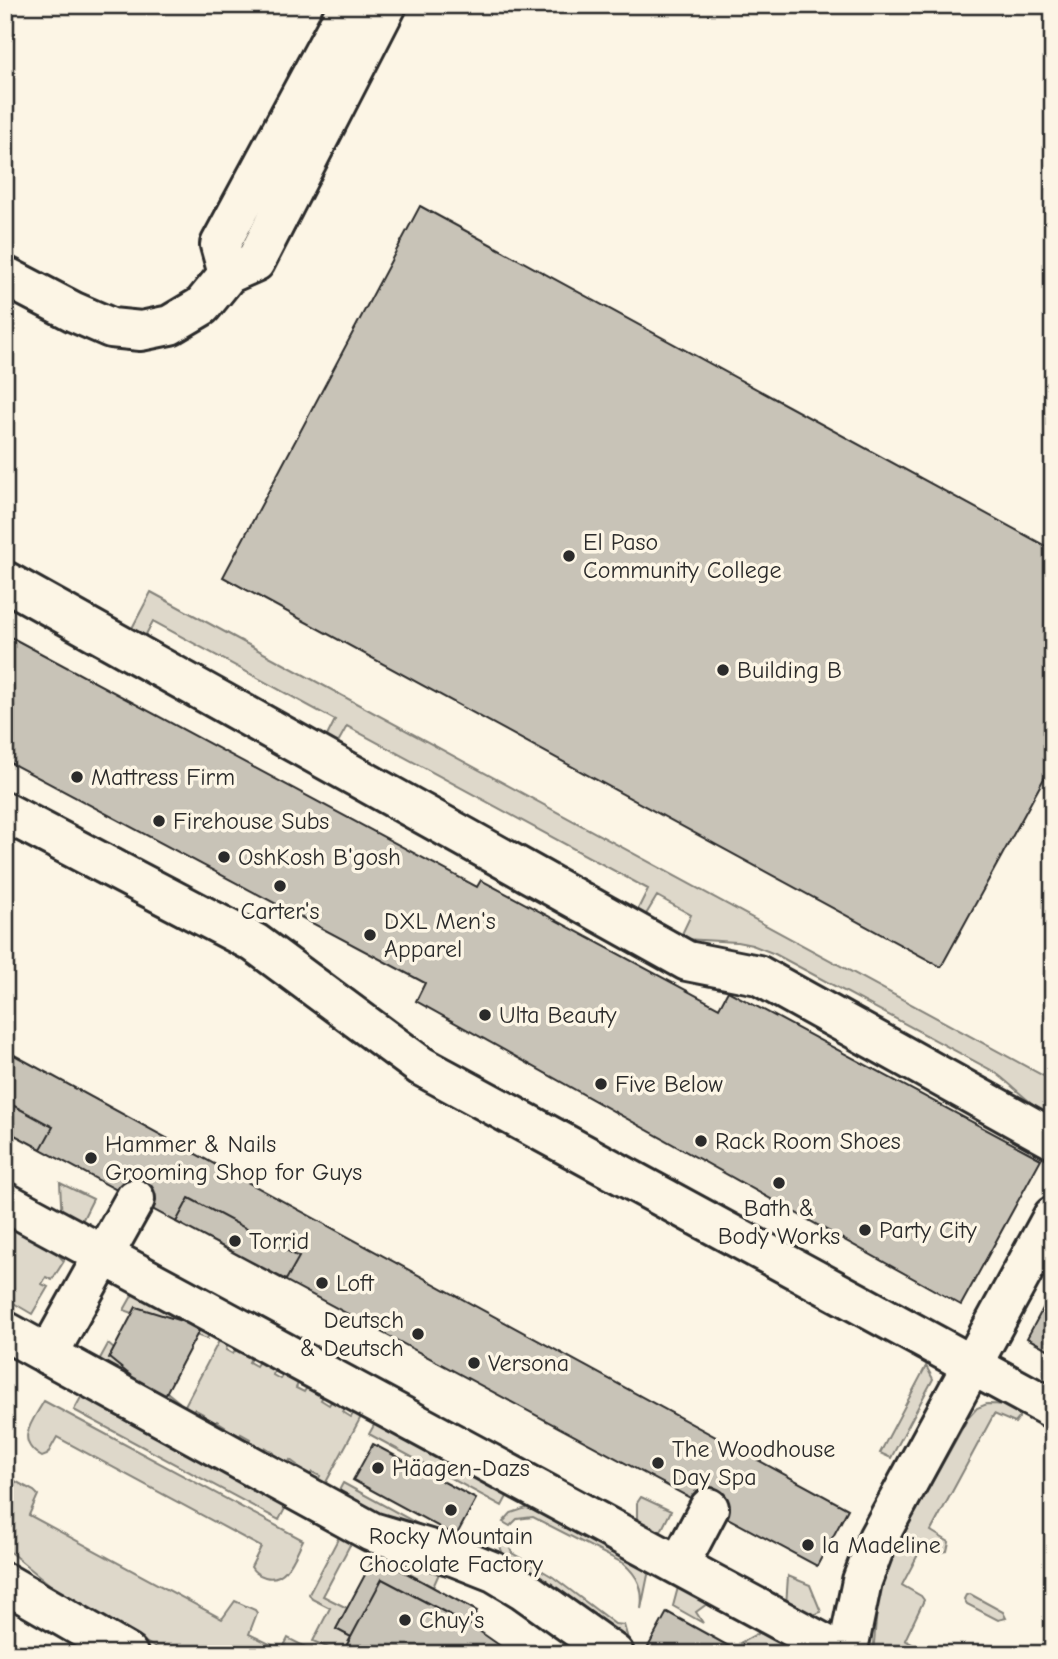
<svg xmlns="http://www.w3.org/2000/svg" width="1058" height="1659" viewBox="0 0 1058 1659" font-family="'Comic Neue',sans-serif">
  <rect width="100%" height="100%" fill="#fcf5e5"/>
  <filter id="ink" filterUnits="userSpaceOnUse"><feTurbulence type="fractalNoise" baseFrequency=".0143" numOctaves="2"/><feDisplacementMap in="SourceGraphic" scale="14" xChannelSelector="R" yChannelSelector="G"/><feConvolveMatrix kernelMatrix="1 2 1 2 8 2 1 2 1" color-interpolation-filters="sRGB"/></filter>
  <g filter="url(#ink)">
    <path fill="#ded8ca" stroke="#84827a" stroke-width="2" d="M151,592L1053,1081V1115C1036,1112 1010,1082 993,1071L775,954L752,945L737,942L684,939L681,936L691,915L657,896L645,916L637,911L648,889L347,726L336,746L325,740L335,720L153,621L143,640L130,632Z
      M60,1183L93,1199L83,1219L85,1229L62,1221Z
      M5,1223L52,1248L64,1261L52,1280L46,1277L42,1284L48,1287L32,1314L5,1298Z
      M133,1294L209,1334L207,1339L124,1310Z
      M220,1339L228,1343L226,1350L233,1354L237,1348L252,1356L249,1362L256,1366L260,1360L275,1369L273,1375L280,1379L284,1373L299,1381L296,1388L304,1392L308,1386L324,1394L321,1400L329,1405L333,1399L346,1406L343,1412L351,1417L355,1411L362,1415L324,1486L317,1482L320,1476L312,1472L308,1478L294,1470L297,1465L290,1460L286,1466L270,1458L273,1452L265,1447L261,1453L247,1445L250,1439L241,1434L238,1440L222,1432L225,1426L217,1421L213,1427L200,1420L203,1414L194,1409L190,1415L182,1411Z
      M108,1344L179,1402L176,1406L97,1364Z
      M926,1366L933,1379L891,1458L880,1453Z
      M85,1390L289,1501L279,1520L74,1410Z
      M44,1401L303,1540C295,1555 287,1583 265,1577C258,1575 254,1572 251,1567L261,1547L57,1437L47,1455L42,1457C14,1441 32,1422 44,1401Z
      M987,1404C999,1404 1008,1405 1019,1412V1418L1015,1423L994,1414L931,1531L949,1542L947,1551L941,1552L924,1543L902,1585L921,1596L924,1600L905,1640L930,1654H873L879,1587L889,1560L968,1418L977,1408Z
      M378,1418L511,1489L502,1506L369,1434Z
      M11,1479L34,1491L38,1495L29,1515L222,1619L235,1601L255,1610L257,1613L249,1634L282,1650L288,1638L319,1654H166L54,1588L5,1548V1485Z
      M343,1483L440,1536L334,1500Z
      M641,1497L671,1511L658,1537L637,1521V1503Z
      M526,1508L538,1511L649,1570L641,1609C644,1588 638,1576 623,1563L533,1517L517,1519L510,1526L503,1522L511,1513Z
      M500,1529L508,1533L507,1541L512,1553L553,1577L615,1624L624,1625L630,1646L504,1557L498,1541Z
      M339,1537L351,1543L323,1596L347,1608L336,1629L351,1637L342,1654L313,1641L330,1608L312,1599L309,1594Z
      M376,1556L411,1565L441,1569L433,1587Z
      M788,1576L810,1585L821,1612L810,1616L786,1606Z
      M680,1580L711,1601L696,1612L703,1623L673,1606Z
      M970,1594L1003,1612L1006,1618L998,1620L967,1604L964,1599L966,1595Z
      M764,1630L809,1654H761L740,1643Z"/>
    <path fill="#c8c3b7" stroke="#2b2b2b" stroke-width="2" d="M420,206L1053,550V762L941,967L223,577Z
      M5,634L477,887L481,880L719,1008L728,991L1041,1159L961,1305L416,1001L425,983L5,760Z
      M5,1050L848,1509L817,1566L5,1130Z
      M5,1101L53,1127L41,1149L5,1130Z
      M189,1198L299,1257L286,1280L176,1222Z
      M1053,1290V1352L1027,1338Z
      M136,1307L201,1327L162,1401L109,1358Z
      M373,1444L476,1499L456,1536L353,1480Z
      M375,1556L477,1611L469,1625L382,1579L351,1637L336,1629Z
      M382,1579L472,1626L512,1654H342Z
      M667,1612L743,1654H661L648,1647Z"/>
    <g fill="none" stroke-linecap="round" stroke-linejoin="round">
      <g stroke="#2b2b2b" stroke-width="44">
        <path id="minor" d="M228,274L220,245L349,5
          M5,276L74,312L111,328L141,331L170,325L202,306L228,274L255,262L387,5
          M5,581L687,961L758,975L1053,1139
          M5,812L255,943L421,1066L1053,1409
          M5,1202L843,1654
          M5,1331L372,1532L456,1557L494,1572L524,1590L614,1654
          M48,1355L135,1199
          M679,1565L709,1508
          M847,1654L862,1581L878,1538L1053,1216"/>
      </g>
      <g stroke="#2b2b2b" stroke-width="44">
        <path id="major" d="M5,1583L128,1654"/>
      </g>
      <use href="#minor" stroke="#fcf5e5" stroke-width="38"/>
      <use href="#major" stroke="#fcf5e5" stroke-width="38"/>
    </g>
  </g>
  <g fill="#2b2b2b" stroke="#fcf5e5" stroke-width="2.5">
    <circle cx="569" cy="556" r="7"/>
    <circle cx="723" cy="670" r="7"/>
    <circle cx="77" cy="777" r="7"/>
    <circle cx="159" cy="821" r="7"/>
    <circle cx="224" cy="857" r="7"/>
    <circle cx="280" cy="886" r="7"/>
    <circle cx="370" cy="935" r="7"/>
    <circle cx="485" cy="1015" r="7"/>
    <circle cx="601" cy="1084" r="7"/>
    <circle cx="701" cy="1141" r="7"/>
    <circle cx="91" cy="1158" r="7"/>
    <circle cx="779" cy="1183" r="7"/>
    <circle cx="865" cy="1230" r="7"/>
    <circle cx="235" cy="1241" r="7"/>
    <circle cx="322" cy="1283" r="7"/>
    <circle cx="418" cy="1334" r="7"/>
    <circle cx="474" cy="1363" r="7"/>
    <circle cx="658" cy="1463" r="7"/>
    <circle cx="378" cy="1468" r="7"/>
    <circle cx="451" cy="1510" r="7"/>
    <circle cx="808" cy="1545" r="7"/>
    <circle cx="405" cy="1620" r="7"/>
  </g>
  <g text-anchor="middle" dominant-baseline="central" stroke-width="7" stroke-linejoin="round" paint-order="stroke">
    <g font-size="24" fill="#2b2b2b" stroke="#fcf5e5" text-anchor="start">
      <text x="583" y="542">El Paso<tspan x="583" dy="28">Community College</tspan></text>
      <text x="737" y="670">Building B</text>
      <text x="91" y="777">Mattress Firm</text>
      <text x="173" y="821">Firehouse Subs</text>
      <text x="238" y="857">OshKosh B'gosh</text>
      <text x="280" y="911" text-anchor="middle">Carter's</text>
      <text x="384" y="921">DXL Men's<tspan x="384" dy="28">Apparel</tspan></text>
      <text x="499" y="1015">Ulta Beauty</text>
      <text x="615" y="1084">Five Below</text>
      <text x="715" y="1141">Rack Room Shoes</text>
      <text x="105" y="1144">Hammer &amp; Nails<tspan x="105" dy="28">Grooming Shop for Guys</tspan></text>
      <text x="779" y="1208" text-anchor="middle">Bath &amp;<tspan x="779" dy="28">Body Works</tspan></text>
      <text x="879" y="1230">Party City</text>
      <text x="249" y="1241">Torrid</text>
      <text x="336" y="1283">Loft</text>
      <text x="404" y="1320" text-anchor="end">Deutsch<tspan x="404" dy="28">&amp; Deutsch</tspan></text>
      <text x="488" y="1363">Versona</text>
      <text x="672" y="1449">The Woodhouse<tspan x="672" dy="28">Day Spa</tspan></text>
      <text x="392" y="1468">Häagen-Dazs</text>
      <text x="451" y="1536" text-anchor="middle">Rocky Mountain<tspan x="451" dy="28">Chocolate Factory</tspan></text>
      <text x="822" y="1545">la Madeline</text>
      <text x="419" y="1620">Chuy's</text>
    </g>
  </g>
  <rect width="1058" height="1659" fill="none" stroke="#fcf5e5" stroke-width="28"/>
  <rect x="14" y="14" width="1030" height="1631" fill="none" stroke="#2b2b2b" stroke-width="2.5" filter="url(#ink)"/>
</svg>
